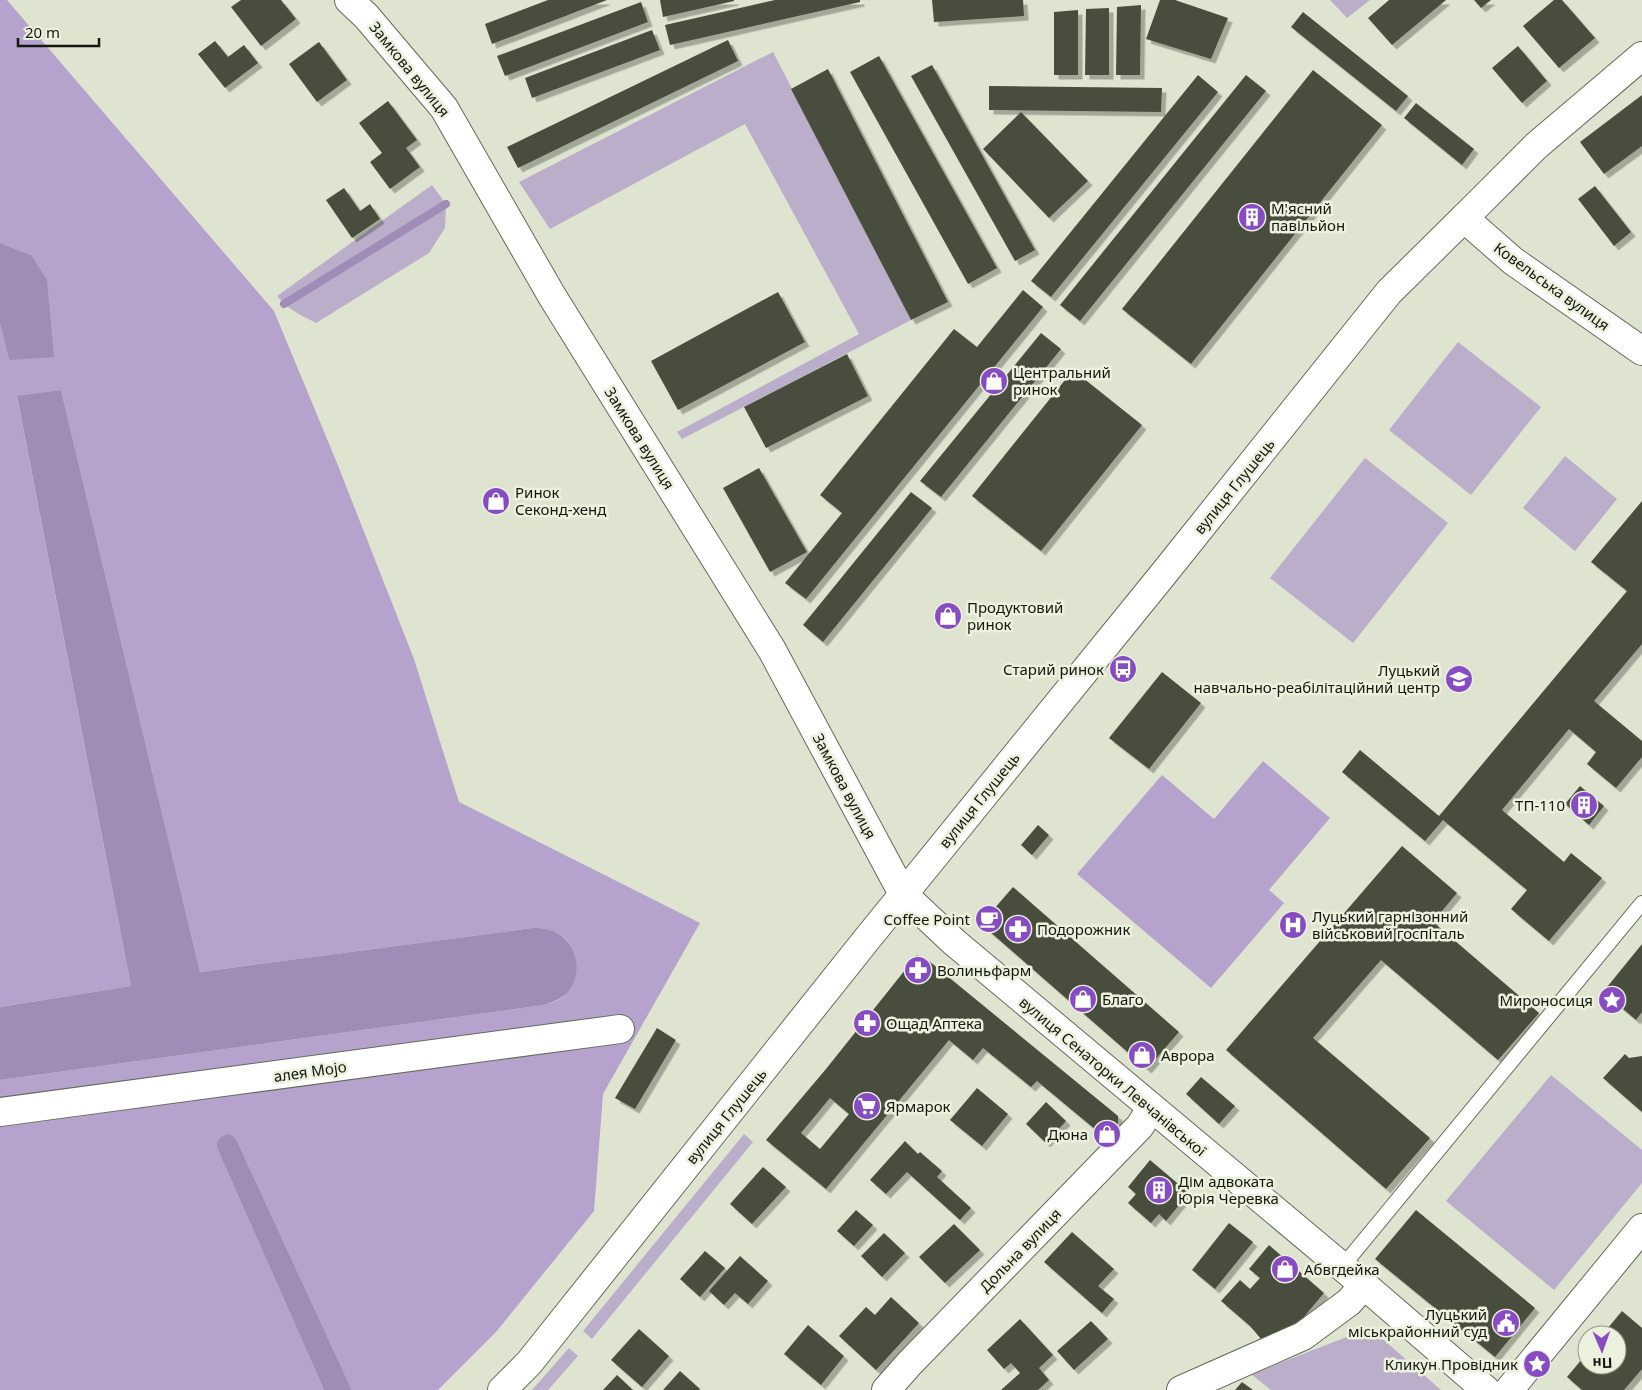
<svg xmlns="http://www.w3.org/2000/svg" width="1642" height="1390" viewBox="0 0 1642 1390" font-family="'Noto Sans',sans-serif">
  <defs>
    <filter id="shadow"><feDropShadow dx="4.5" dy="4.5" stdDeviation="0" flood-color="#0004"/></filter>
  </defs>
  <rect width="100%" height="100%" fill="#dee4cf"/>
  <path fill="#baaeca" d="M1330,0H1370L1347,18Z
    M773,52L911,320L682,439L677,432L859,334L745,124L550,229L519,182Z
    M432,185L446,204L445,228L429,253L316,323C301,315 288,310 277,296Z
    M1458,342L1541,407L1471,495L1389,430Z
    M1565,456L1617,499L1575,551L1523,508Z
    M1365,458L1448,523L1353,643L1270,578Z
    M1551,1075L1642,1150V1183L1554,1290L1446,1201Z
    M744,1134L753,1142L592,1339L583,1331Z
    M1370,1328L1441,1390H1271L1251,1374Z
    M569,1348L578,1356L548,1390H532Z"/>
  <path fill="#b5a3ce" d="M0,0H7L274,311L337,463L414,659L459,802L700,923L603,1094L594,1211L496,1332L438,1390H352L237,1141L217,1148L324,1390H0V1080L544,1005C551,1003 559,1001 565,995C568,991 570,985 572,981C581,964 574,940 555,932C548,928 540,928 532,928L200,972L61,390L17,397L131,986L0,1007V324L9,360L31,255L0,243Z
    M1263,761L1330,818L1269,890L1284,903L1211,988L1077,874L1162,775L1214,819Z"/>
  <path fill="#9f8db7" d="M0,243L31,255L47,280L54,357L9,360L0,324Z
    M61,390L200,972L532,928C540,928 548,928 555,932C579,943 584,977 565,995C558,1000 551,1003 544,1005L0,1080V1007L131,986L17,396Z
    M227,1134L233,1136L237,1141L352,1390H324L217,1148C217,1140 219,1137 227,1134Z"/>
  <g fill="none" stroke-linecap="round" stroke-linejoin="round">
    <path stroke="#9f8db7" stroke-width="8" d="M284,304L446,204"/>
  </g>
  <path fill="#494e3c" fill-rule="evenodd" filter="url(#shadow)" d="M241,0H281L296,19L261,46L231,7Z
    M548,0H607L492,44L485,24Z
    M660,0H734V1L663,17Z
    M775,0H860V2L670,45L665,25Z
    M932,0H1023L1024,16L934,22Z
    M1160,0H1175L1228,18L1211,59L1146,39Z
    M1389,0H1446L1392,45L1368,18Z
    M1474,0H1491L1481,8Z
    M1554,0H1562L1595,38L1559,68L1523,26Z
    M641,2L648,22L505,76L497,56Z
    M1141,5L1140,75H1116L1117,7Z
    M1109,8V75H1085L1086,9Z
    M1078,10V75H1054V12Z
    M1303,12L1408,96L1396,111L1291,27Z
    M652,30L660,50L532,98L525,78Z
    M728,40L738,61L518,168L507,147Z
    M215,41L228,57L244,45L258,63L225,88L198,54Z
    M319,42L347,80L317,102L289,64Z
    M1518,46L1547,81L1522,103L1492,68Z
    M879,56L997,268L968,284L850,72Z
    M932,65L1035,250L1015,261L911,76Z
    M828,69L948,302L911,320L791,89Z
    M1313,70L1382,125L1191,364L1122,309Z
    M1198,75L1218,92L1051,297L1031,281Z
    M1246,75L1266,91L1080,321L1060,305Z
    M989,86L1162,88L1161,112L989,110Z
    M1642,95V146L1604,174L1580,142Z
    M388,101L417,140L406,148L420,167L390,189L370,162L382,153L359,123Z
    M1416,103L1474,149L1462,165L1404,118Z
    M1021,112L1088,181L1049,218L983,149Z
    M1595,186L1631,232L1614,246L1578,199Z
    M344,188L360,211L370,204L380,219L352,238L326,200Z
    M1023,290L1043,307L806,599L785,583L842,513L820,495L954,329L977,347Z
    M778,292L805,342L678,410L651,361Z
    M1041,333L1061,349L941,497L920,481Z
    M847,354L868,396L766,448L744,407Z
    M1073,370L1142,425L1041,551L972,496Z
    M759,468L807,552L770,572L723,488Z
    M911,492L932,508L823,642L803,625Z
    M1642,501V644L1594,701L1642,741V757L1616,788L1587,764L1596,752L1569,729L1502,810L1564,862L1571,853L1602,878L1549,941L1511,909L1527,890L1443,820L1425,841L1342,772L1360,750L1439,816L1627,591L1591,562Z
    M1162,672L1201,703L1149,769L1109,738Z
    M1580,786L1604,806L1589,825L1565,804Z
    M1038,825L1049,835L1032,855L1021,845Z
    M1402,846L1457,893L1433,922L1539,1013L1498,1060L1381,960L1313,1038L1430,1138L1386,1189L1226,1050Z
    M1013,887L1179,1032L1147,1069L981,924Z
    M1642,944V1012L1636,1020L1603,992Z
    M917,955L927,963L929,961L1118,1116V1128L1108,1140L1037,1081L1031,1087L983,1048L973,1060L949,1040L826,1189L766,1140L826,1069ZM830,1098L849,1114L820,1149L801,1133Z
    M657,1028L676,1040L635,1109L615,1098Z
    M1625,1054L1629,1058L1642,1056V1112L1603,1078Z
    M1201,1077L1235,1106L1219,1124L1186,1094Z
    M977,1088L1008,1114L982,1146L950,1120Z
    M1046,1102L1066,1121L1046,1143L1026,1124Z
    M905,1141L918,1154L920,1152L942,1171L937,1177L971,1208L960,1220L907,1172L886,1194L870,1180Z
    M1150,1160L1189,1193L1166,1221L1159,1214L1151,1223L1128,1203L1136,1194L1128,1187Z
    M763,1167L786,1187L752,1224L730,1204Z
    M856,1210L873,1225L854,1246L837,1231Z
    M1416,1210L1535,1308L1495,1357L1375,1259Z
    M1229,1223L1253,1242L1215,1289L1192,1270Z
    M954,1224L980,1250L945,1283L919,1257Z
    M1072,1232L1114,1269L1098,1286L1114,1299L1102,1313L1044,1262Z
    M884,1233L905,1253L882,1277L861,1256Z
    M1269,1245L1324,1293L1303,1318L1288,1328L1262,1340L1250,1326L1221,1301L1240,1280L1250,1289L1260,1278L1249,1269Z
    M705,1251L725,1268L700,1297L680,1279Z
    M740,1256L768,1281L748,1304L735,1293L724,1305L709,1291Z
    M891,1297L919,1323L876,1370L839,1336L866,1307L875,1315Z
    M1622,1311L1642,1328V1369L1624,1390H1582L1567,1377L1587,1353V1365H1617V1335H1602Z
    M1020,1319L1053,1355L1039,1368L1049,1380L1038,1390H1001L1020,1373L1011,1363L1004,1369L987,1350Z
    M1091,1321L1108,1339L1074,1370L1057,1351Z
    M808,1325L844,1356L821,1385L784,1354Z
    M639,1329L669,1356L642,1387L611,1360Z
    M680,1371L700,1389L699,1390H663Z
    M617,1375L633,1390H603Z
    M1242,1382L1253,1390H1235Z"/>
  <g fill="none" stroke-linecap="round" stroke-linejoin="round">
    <g stroke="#656a58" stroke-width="16">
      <path id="lane" d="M1342,1267L1642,903"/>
    </g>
    <g stroke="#656a58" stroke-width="30">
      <path id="street" d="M349,0L366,16L444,108L552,296L772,650L903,894L954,942L1364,1285L1486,1390
        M1464,218L1536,146L1642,56
        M0,1112L620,1029
        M886,1390L909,1364L1140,1126L1151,1108
        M1181,1390L1303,1336L1349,1302L1364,1285
        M1509,1390L1642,1228"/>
    </g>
    <g stroke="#656a58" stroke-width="30">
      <path id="secondary" d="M502,1390L529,1363L867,939L1161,577L1389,292L1464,218L1513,261L1642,351"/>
    </g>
    <use href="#lane" stroke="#fff" stroke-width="14"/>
    <use href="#street" stroke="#fff" stroke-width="28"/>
    <use href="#secondary" stroke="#fff" stroke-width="28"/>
  </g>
  <defs>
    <g id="building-disc" transform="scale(1.4375)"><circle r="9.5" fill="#884cc2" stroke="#ebf1dc"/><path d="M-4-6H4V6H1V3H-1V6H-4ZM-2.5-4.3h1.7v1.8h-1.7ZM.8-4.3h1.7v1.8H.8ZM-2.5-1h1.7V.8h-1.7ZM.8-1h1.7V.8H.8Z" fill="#fff"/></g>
    <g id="shop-disc" transform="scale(1.4375)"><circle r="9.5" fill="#884cc2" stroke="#ebf1dc"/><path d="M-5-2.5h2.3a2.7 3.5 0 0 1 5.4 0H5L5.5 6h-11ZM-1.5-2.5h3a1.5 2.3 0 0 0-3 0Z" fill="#fff"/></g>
    <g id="bus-disc" transform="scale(1.4375)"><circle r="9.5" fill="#884cc2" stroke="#ebf1dc"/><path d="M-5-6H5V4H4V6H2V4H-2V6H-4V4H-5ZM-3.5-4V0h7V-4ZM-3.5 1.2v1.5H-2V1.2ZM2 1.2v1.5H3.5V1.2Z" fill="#fff"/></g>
    <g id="school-disc" transform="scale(1.4375)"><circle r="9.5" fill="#884cc2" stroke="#ebf1dc"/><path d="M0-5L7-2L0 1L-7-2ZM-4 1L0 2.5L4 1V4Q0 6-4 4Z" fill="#fff"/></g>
    <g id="cafe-disc" transform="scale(1.4375)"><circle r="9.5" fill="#884cc2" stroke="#ebf1dc"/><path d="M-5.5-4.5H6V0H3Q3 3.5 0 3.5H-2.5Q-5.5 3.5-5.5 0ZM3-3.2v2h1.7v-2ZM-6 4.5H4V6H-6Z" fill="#fff"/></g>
    <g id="hospital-disc" transform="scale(1.4375)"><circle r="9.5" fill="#884cc2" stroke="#ebf1dc"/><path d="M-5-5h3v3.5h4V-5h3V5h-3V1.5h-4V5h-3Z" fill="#fff"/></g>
    <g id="pharmacy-disc" transform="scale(1.4375)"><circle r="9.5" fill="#884cc2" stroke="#ebf1dc"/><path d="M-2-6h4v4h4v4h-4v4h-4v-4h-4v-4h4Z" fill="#fff"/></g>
    <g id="sight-disc" transform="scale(1.4375)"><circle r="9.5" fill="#884cc2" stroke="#ebf1dc"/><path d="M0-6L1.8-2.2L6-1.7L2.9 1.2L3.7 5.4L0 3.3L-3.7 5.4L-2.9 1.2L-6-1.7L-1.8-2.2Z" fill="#fff"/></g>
    <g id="supermarket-disc" transform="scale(1.4375)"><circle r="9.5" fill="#884cc2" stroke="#ebf1dc"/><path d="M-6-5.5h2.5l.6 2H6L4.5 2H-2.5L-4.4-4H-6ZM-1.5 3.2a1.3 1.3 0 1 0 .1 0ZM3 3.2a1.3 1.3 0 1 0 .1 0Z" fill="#fff"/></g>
    <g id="civic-disc" transform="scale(1.4375)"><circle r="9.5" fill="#884cc2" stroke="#ebf1dc"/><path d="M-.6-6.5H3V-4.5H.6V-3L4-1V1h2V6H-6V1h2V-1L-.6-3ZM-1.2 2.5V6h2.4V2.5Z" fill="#fff"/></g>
  </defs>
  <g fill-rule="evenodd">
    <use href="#building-disc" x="1252" y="217"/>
    <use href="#shop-disc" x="994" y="381"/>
    <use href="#shop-disc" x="496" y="501"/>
    <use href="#shop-disc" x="948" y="616"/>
    <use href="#bus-disc" x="1123" y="669"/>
    <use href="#school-disc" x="1459" y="679"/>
    <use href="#building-disc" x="1584" y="805"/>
    <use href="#cafe-disc" x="989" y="919"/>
    <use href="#hospital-disc" x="1293" y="925"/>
    <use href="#pharmacy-disc" x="1018" y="929"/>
    <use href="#pharmacy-disc" x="918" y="970"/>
    <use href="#shop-disc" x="1083" y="999"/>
    <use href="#sight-disc" x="1612" y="1000"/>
    <use href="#pharmacy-disc" x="867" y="1023"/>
    <use href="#shop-disc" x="1142" y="1055"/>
    <use href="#supermarket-disc" x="867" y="1106"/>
    <use href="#shop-disc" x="1107" y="1134"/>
    <use href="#building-disc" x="1159" y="1190"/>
    <use href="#shop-disc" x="1285" y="1269"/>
    <use href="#civic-disc" x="1506" y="1323"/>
    <use href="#sight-disc" x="1537" y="1364"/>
  </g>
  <g text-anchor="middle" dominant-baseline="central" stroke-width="5" stroke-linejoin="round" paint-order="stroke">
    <g font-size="15" fill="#151710" stroke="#ebf1dc">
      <text transform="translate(410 69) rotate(51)">Замкова вулиця</text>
      <text transform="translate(1552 286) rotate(36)">Ковельська вулиця</text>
      <text transform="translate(640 438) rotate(58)">Замкова вулиця</text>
      <text transform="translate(1234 486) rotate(-51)">вулиця Глушець</text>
      <text transform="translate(845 786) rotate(62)">Замкова вулиця</text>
      <text transform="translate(979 800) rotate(-51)">вулиця Глушець</text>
      <text transform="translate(310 1071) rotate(-8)">алея Mojo</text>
      <text transform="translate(1113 1076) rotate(40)">вулиця Сенаторки Левчанівської</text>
      <text transform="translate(726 1116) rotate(-51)">вулиця Глушець</text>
      <text transform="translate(1020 1250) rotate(-46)">Дольна вулиця</text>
    </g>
    <g font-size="15" fill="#151710" stroke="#ebf1dc" text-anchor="start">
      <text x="1271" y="208">М'ясний<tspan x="1271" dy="17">павільйон</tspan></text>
      <text x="1013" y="372">Центральний<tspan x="1013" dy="17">ринок</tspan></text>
      <text x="515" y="492">Ринок<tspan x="515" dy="17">Секонд-хенд</tspan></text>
      <text x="967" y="607">Продуктовий<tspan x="967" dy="17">ринок</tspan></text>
      <text x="1104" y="669" text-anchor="end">Старий ринок</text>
      <text x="1440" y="670" text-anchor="end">Луцький<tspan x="1440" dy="17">навчально-реабілітаційний центр</tspan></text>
      <text x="1565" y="805" text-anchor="end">ТП-110</text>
      <text x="1312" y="916">Луцький гарнізонний<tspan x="1312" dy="17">військовий госпіталь</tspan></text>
      <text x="970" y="919" text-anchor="end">Coffee Point</text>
      <text x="1037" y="929">Подорожник</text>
      <text x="937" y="970">Волиньфарм</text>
      <text x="1102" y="999">Благо</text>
      <text x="1593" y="1000" text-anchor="end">Мироносиця</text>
      <text x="886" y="1023">Ощад Аптека</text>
      <text x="1161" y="1055">Аврора</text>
      <text x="886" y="1106">Ярмарок</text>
      <text x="1088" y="1134" text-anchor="end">Дюна</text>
      <text x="1178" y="1181">Дім адвоката<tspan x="1178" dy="17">Юрія Черевка</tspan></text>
      <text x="1304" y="1269">Абвгдейка</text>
      <text x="1487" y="1314" text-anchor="end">Луцький<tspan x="1487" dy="17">міськрайонний суд</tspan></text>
      <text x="1518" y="1364" text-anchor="end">Кликун Провідник</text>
    </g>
  </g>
  <g transform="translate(1602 1350) rotate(178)"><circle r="24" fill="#ebf1dc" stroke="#959a8a"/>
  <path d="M0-4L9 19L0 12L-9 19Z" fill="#884cc2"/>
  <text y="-8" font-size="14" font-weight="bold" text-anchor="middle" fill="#151710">Пн</text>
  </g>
  <path d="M18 38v8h81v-8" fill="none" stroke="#151710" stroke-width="2.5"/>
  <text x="25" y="38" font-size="15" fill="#151710" stroke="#ebf1dc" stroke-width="4" paint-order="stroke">20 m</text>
</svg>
